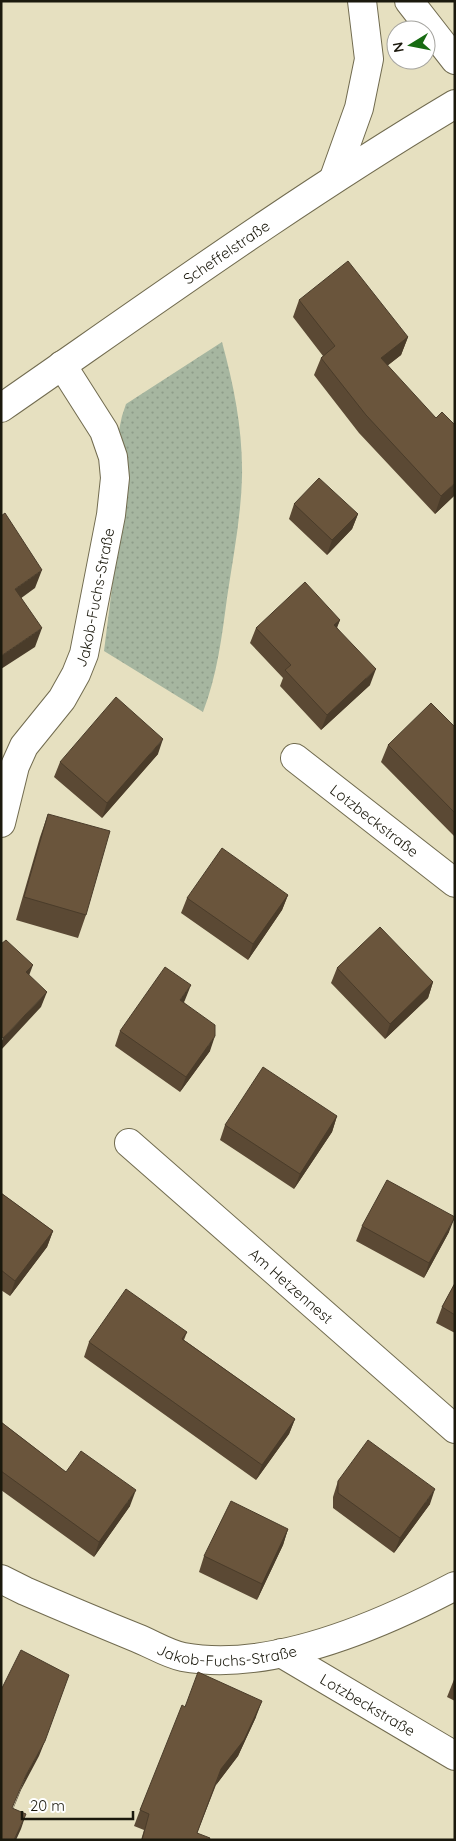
<svg xmlns="http://www.w3.org/2000/svg" width="456" height="1841" viewBox="0 0 456 1841" font-family="Quicksand,sans-serif">
  <defs>
    <pattern id="green-dots" width="8" height="8" patternUnits="userSpaceOnUse" patternTransform="scale(1.25)"><rect width="8" height="8" fill="#a6b6a0"/><path d="M2 2h.1M6 6h.1" fill="none" stroke="#8e9c89" stroke-width="1.8" stroke-linecap="round"/></pattern>
  </defs>
  <rect width="100%" height="100%" fill="#e6e0c0"/>
  <path fill="url(#green-dots)" d="M222,342C234,386 243,431 242,477C241,517 233,558 227,598C222,636 217,676 203,712L104,651L127,469L125,448L119,430L122,416L126,404Z"/>
  <g fill="none" stroke-linecap="round" stroke-linejoin="round">
    <g stroke="#716b4f" stroke-width="30">
      <g id="minor">
        <path d="M409,1L455,60"/>
        <path d="M334,178L359,108L369,59L362,1"/>
        <path id="s1" d="M295,758L455,883"/>
        <path id="s2" d="M1,823L15,766L24,746L62,699L76,674L84,654L111,515L115,478L113,457L104,431L62,365"/>
        <path id="s3" d="M129,1143L455,1429"/>
        <path id="s4" d="M1,1579L25,1591C62,1607 100,1623 137,1638C152,1644 168,1654 183,1657C270,1673 379,1626 455,1586"/>
        <path id="s5" d="M281,1653L455,1756"/>
      </g>
    </g>
    <g stroke="#716b4f" stroke-width="30">
      <g id="secondary">
        <path id="s6" d="M1,408C151,304 299,197 455,104"/>
      </g>
    </g>
    <use href="#minor" stroke="#fff" stroke-width="28"/>
    <use href="#secondary" stroke="#fff" stroke-width="28"/>
  </g>
  <path fill="#5b4934" d="M299,300L408,337L401,355L387,366L455,495L435,514L359,433L314,375L321,358L323,356L293,317Z
    M294,504L358,514L352,529L327,555L289,519Z
    M340,620L337,627L370,685L321,730L280,686L283,678L250,643L256,628Z
    M455,727V837L381,762L388,745Z
    M158,754L102,818L54,777L60,762Z
    M48,814L86,915L78,938L16,920L40,837Z
    M288,895L282,910L248,960L181,913L187,898Z
    M337,968L433,982L428,998L385,1039L331,983Z
    M185,1000L184,1002L210,1051L180,1092L115,1046L120,1031Z
    M337,1116L332,1132L294,1189L220,1140L225,1125Z
    M1,1193L53,1231L47,1247L10,1296L1,1290Z
    M362,1226L449,1232L424,1278L356,1241Z
    M455,1283V1333L436,1323L442,1307Z
    M187,1332L184,1340L295,1419L289,1434L256,1480L84,1357L89,1342Z
    M1,1422L66,1472L130,1506L94,1557L1,1490Z
    M338,1481L430,1504L394,1553L333,1508V1497Z
    M288,1529L283,1545L257,1600L199,1572L204,1556Z
    M455,1677V1701L447,1697Z
    M185,1707L256,1717L238,1756L216,1785L197,1833L209,1840H141L144,1830L134,1826L140,1810Z"/>
  <path fill="#4a3c2a" d="M408,337L401,355L374,376L381,358Z
    M455,483V495L435,514L441,496Z
    M358,514L352,529L327,555L332,540Z
    M42,570L35,588L9,607L15,589Z
    M340,620L334,635V625Z
    M42,628L35,647L1,669V656Z
    M376,669L370,685L321,730L327,715Z
    M163,739L158,754L102,818L107,803Z
    M288,895L282,910L248,960L253,944Z
    M33,965L27,981L26,972Z
    M433,982L428,998L385,1039L390,1024Z
    M191,985L185,1000L175,1015L180,1000Z
    M47,992L41,1007L1,1050V1043L3,1038Z
    M215,1036L210,1051L180,1092L186,1077Z
    M337,1116L332,1132L294,1189L300,1174Z
    M455,1217L449,1232L424,1278L429,1263Z
    M53,1231L47,1247L10,1296L15,1281Z
    M295,1419L289,1434L256,1480L262,1465Z
    M435,1489L430,1504L394,1553L400,1538Z
    M136,1490L130,1506L94,1557L99,1542Z
    M288,1529L283,1545L257,1600L262,1584Z
    M262,1701L256,1717L238,1756L216,1785L221,1769Z
    M45,1741L39,1756L21,1790L7,1824L26,1775Z
    M26,1814L21,1829L16,1840H14Z"/>
  <path fill="#6a553c" stroke="#4a3c2a" d="M348,261L408,337L381,358L436,418L442,412L455,425V483L441,496L366,415L321,358L335,346L299,300Z
    M319,478L358,514L332,540L294,504Z
    M5,513L42,570L15,589L42,628L1,656V516Z
    M305,582L340,620L334,625L376,669L327,715L285,670L291,665L256,628Z
    M116,697L163,739L107,803L60,762Z
    M431,703L455,727V813L388,745Z
    M48,814L110,831L86,915L24,897Z
    M222,848L288,895L253,944L187,898Z
    M380,927L433,982L390,1024L337,968Z
    M6,940L33,965L26,972L47,992L3,1038L1,1037V944Z
    M165,967L191,985L180,1000L215,1025V1036L186,1077L120,1031Z
    M263,1067L337,1116L300,1174L225,1125Z
    M387,1180L455,1217L429,1263L362,1226Z
    M1,1193L53,1231L15,1281L1,1270Z
    M455,1283V1315L442,1307Z
    M126,1289L187,1332L182,1339L295,1419L262,1465L89,1342Z
    M1,1422L66,1472L81,1451L136,1490L99,1542L1,1471Z
    M368,1440L435,1489L400,1538L338,1493V1481Z
    M231,1501L288,1529L262,1584L204,1556Z
    M21,1650L69,1675L45,1741L26,1775L12,1808L26,1814L14,1840H1V1690Z
    M198,1672L262,1701L244,1740L221,1769L197,1833L210,1838L209,1840H142L149,1814L140,1810L182,1705L185,1707Z"/>
  <g text-anchor="middle" dominant-baseline="central" stroke-width="5" stroke-linejoin="round" paint-order="stroke">
    <g font-size="15" fill="#1b190d" stroke="#fff">
      <text stroke="none"><textPath href="#s6" startOffset="274">Scheffelstraße</textPath></text>
      <text stroke="none"><textPath href="#s2" startOffset="249">Jakob-Fuchs-Straße</textPath></text>
      <text stroke="none"><textPath href="#s1" startOffset="101">Lotzbeckstraße</textPath></text>
      <text stroke="none"><textPath href="#s3" startOffset="216">Am Hetzennest</textPath></text>
      <text stroke="none"><textPath href="#s4" startOffset="242">Jakob-Fuchs-Straße</textPath></text>
      <text stroke="none"><textPath href="#s5" startOffset="101">Lotzbeckstraße</textPath></text>
    </g>
  </g>
  <rect width="456" height="1841" fill="none" stroke="#1b190d" stroke-width="5"/>
  <g transform="translate(411 45) rotate(260)"><circle r="24" fill="#ffffff" stroke="#a4a39e"/>
  <path d="M0-4L9 19L0 12L-9 19Z" fill="#176b12"/>
  <text y="-8" font-size="14" font-weight="bold" text-anchor="middle" fill="#1b190d">N</text>
  </g>
  <path d="M22 1811v8h111v-8" fill="none" stroke="#1b190d" stroke-width="2.5"/>
  <text x="30" y="1811" font-size="15" fill="#1b190d" stroke="#ffffff" stroke-width="4" paint-order="stroke">20 m</text>
</svg>
